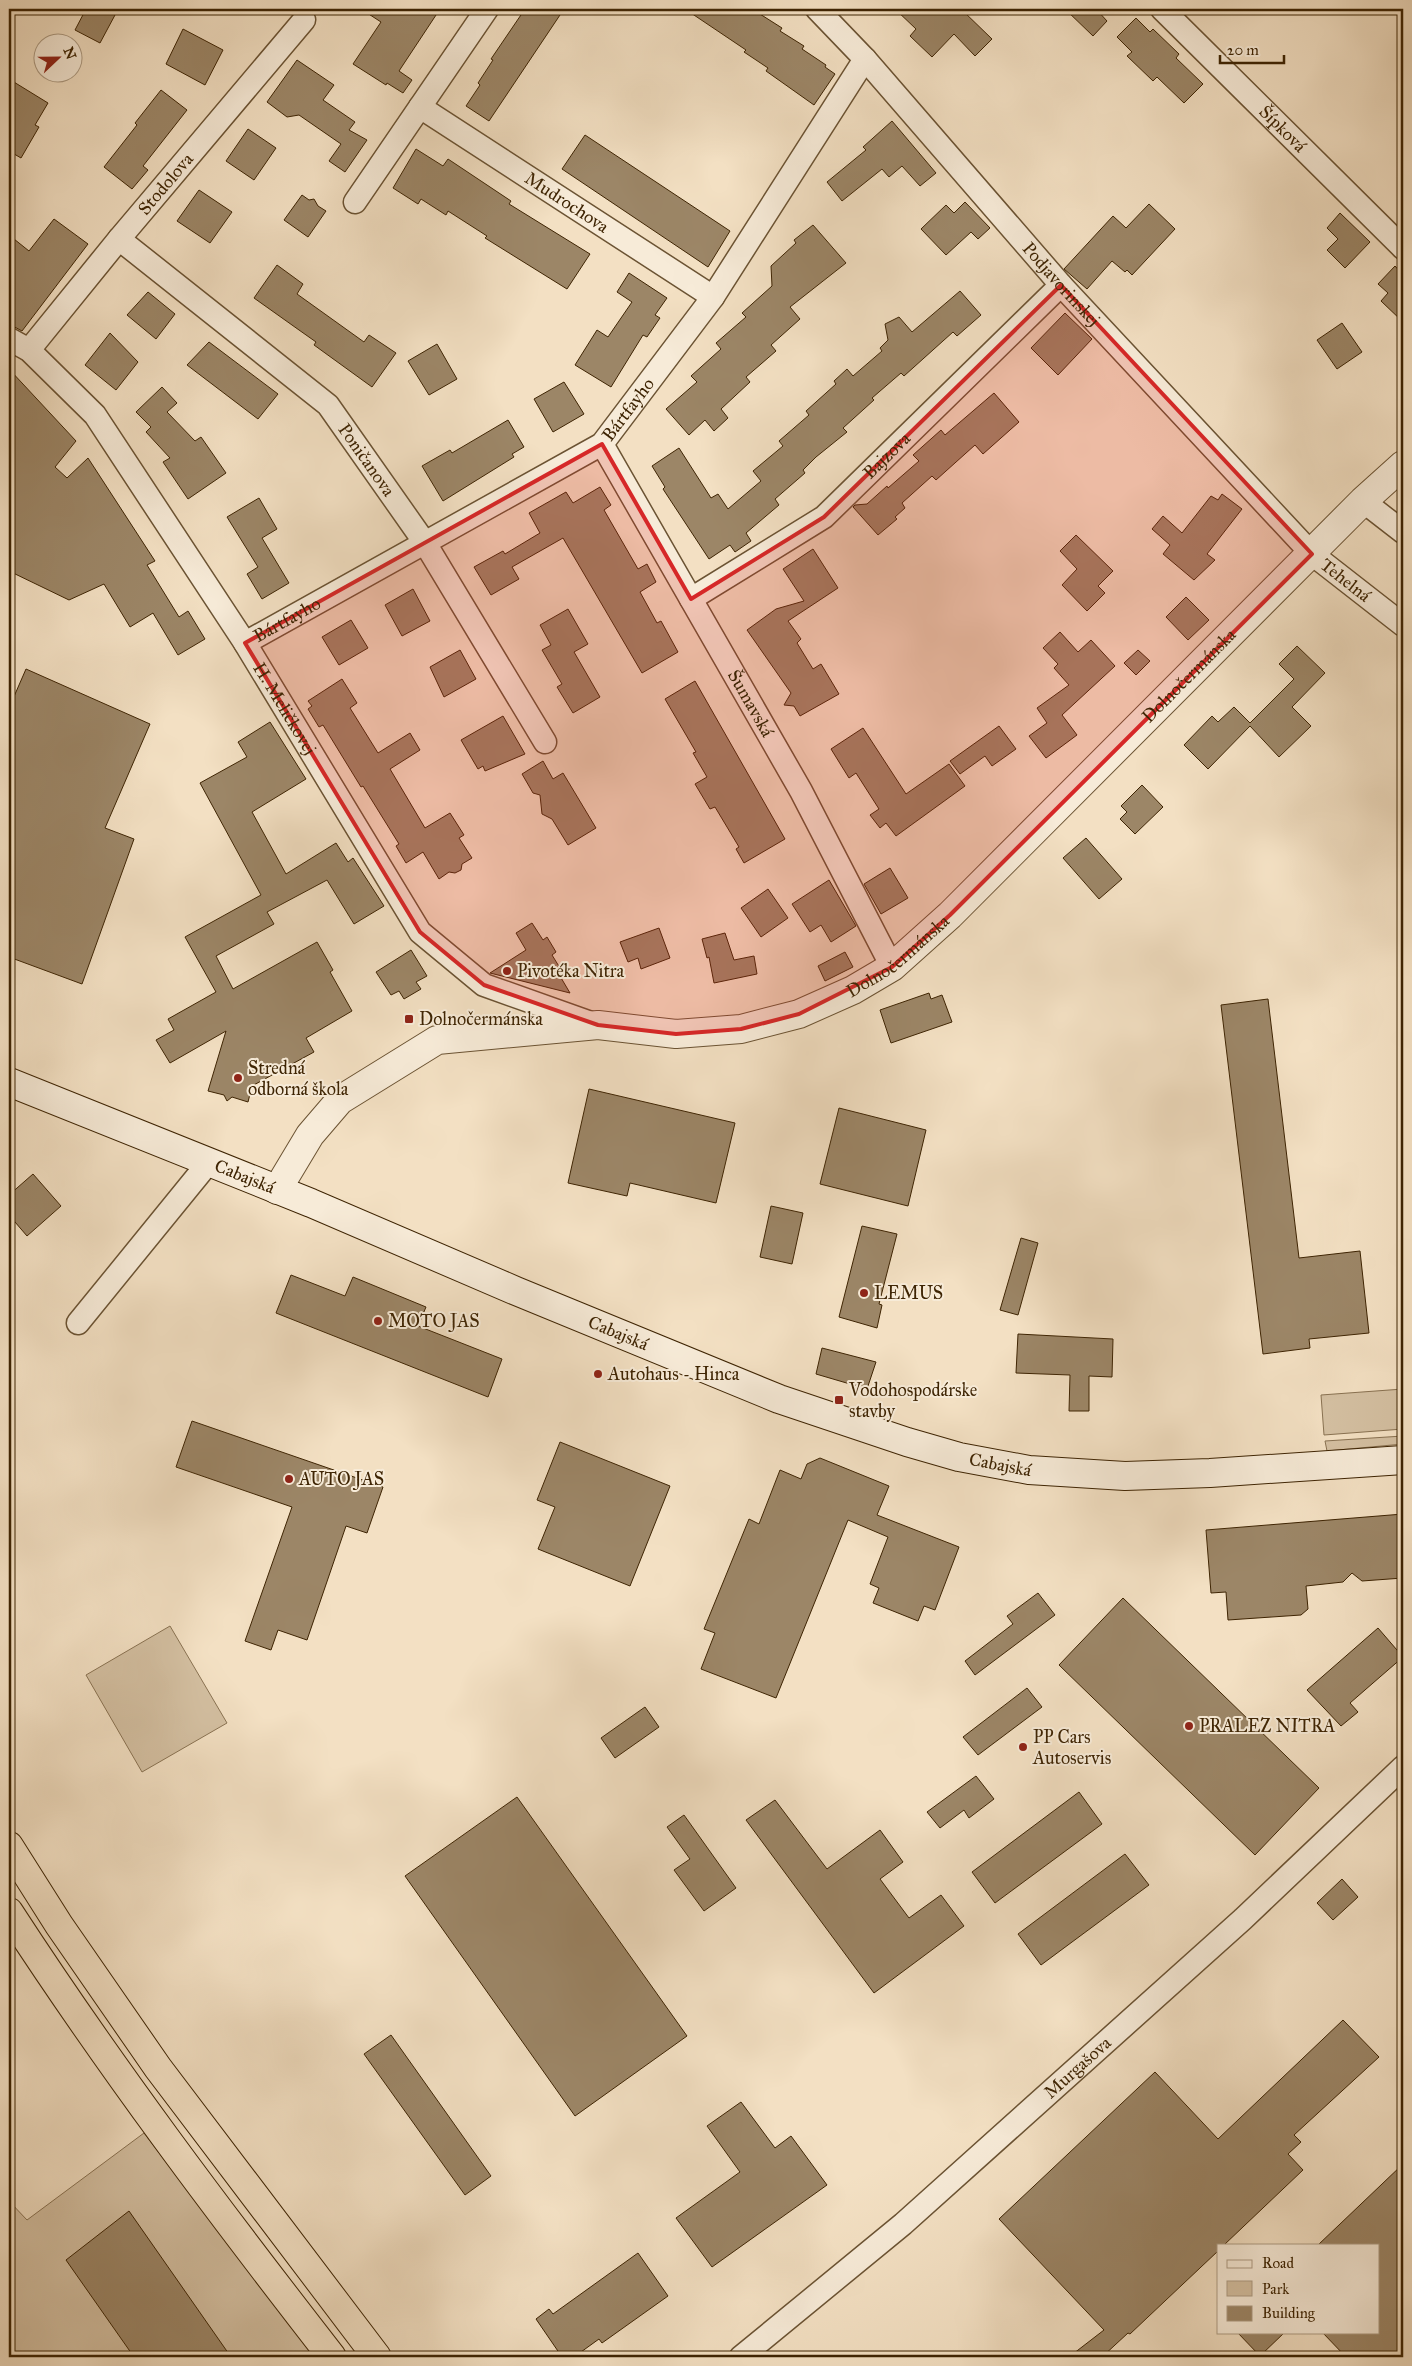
<svg xmlns="http://www.w3.org/2000/svg" width="1412" height="2366" viewBox="0 0 1412 2366" font-family="'IM FELL Great Primer',serif">
  <rect width="100%" height="100%" fill="#f3e0c3"/>
  <filter id="stains"><feTurbulence type="fractalNoise" baseFrequency=".004" numOctaves="4"/><feColorMatrix values="0 0 0 0 .2 0 0 0 0 .09 0 0 0 0 .02 0 0 0 .5 -.17"/></filter>
  <radialGradient id="worn" r=".72"><stop offset=".6" stop-color="#630" stop-opacity="0"/><stop offset="1" stop-color="#630" stop-opacity=".3"/></radialGradient>
  <path fill="#d4c0a2" stroke="#897252" d="M1403,1389V1429L1324,1435L1321,1395Z
    M1403,1436V1444L1327,1451L1325,1441Z
    M170,1626L227,1723L142,1772L86,1675Z
    M144,2133L315,2357H9V2201L27,2220Z"/>
  <path fill="#9c8667" stroke="#3e2403" d="M86,9H105L115,15L100,43L75,30Z
    M361,9H440L399,71L412,80L403,93L387,83L386,85L353,64L381,22Z
    M525,9H564L489,121L466,106L480,85L478,83L493,60L491,59Z
    M685,9H752L782,28L780,31L804,46L802,49L826,65L825,67L835,74L814,105L766,71L768,68L744,52L746,50Z
    M895,9H961L992,39L975,56L954,34L932,57L910,36L916,29Z
    M1065,9H1096L1107,21L1093,36Z
    M1136,18L1150,32L1153,29L1179,54L1176,58L1203,84L1184,103L1157,77L1153,81L1127,56L1132,52L1117,37Z
    M183,29L223,50L205,85L166,64Z
    M297,60L334,85L323,100L355,122L349,130L367,140L345,172L329,161L341,144L299,115L287,117L267,102Z
    M9,79L48,103L35,125L39,127L21,158L9,151Z
    M161,90L187,110L143,166L148,170L132,189L104,167L137,125L135,123Z
    M892,121L936,173L920,186L902,166L889,177L882,169L842,201L827,182L866,150L863,147Z
    M248,129L276,148L254,180L226,161Z
    M585,135L730,231L708,267L562,169Z
    M416,149L443,166L448,159L511,201L509,204L590,254L567,289L485,238L487,236L448,211L446,215L421,199L418,204L393,188Z
    M199,190L232,212L210,243L177,221Z
    M302,195L309,200L314,199L318,206L326,211L308,237L284,220Z
    M965,202L990,228L978,239L971,232L946,255L921,229L946,205L954,213Z
    M1149,204L1175,229L1132,275L1127,270L1125,272L1112,261L1087,289L1064,269L1113,216L1126,228Z
    M1340,213L1370,242L1345,268L1327,250L1338,239L1327,228Z
    M54,219L88,244L22,331L9,324V235L29,251Z
    M813,225L846,263L790,307L800,319L771,345L776,351L746,377L750,382L721,409L728,418L714,431L705,420L689,435L666,409L697,382L691,376L721,349L716,343L746,317L742,313L772,286L771,266L796,243L794,240Z
    M277,265L303,284L297,294L364,342L369,335L396,353L372,387L314,345L316,342L299,330L254,298Z
    M1395,266L1403,275V322L1381,301L1388,293L1378,284Z
    M629,273L667,298L655,315L660,318L647,337L643,335L611,387L575,365L597,330L608,337L632,302L617,292Z
    M960,291L981,315L957,336L953,332L904,376L901,373L872,398L874,400L843,428L847,432L816,457L803,470L805,473L775,499L779,505L746,533L751,541L735,552L730,545L709,559L663,489L665,487L652,466L679,448L711,498L718,494L728,509L761,481L753,471L783,446L779,441L809,415L806,411L836,384L834,381L847,369L853,376L882,351L880,348L888,340L885,324L899,317L912,332Z
    M148,292L175,314L156,339L127,315Z
    M1065,313L1092,339L1058,375L1031,348Z
    M1342,323L1362,352L1337,369L1317,340Z
    M110,333L138,362L116,390L85,365Z
    M209,342L278,394L258,419L187,365Z
    M437,344L457,379L429,395L408,361Z
    M9,369L76,441L55,467L67,478L88,458L155,561L147,565L179,617L188,611L205,639L178,655L153,613L130,627L104,584L69,600L9,571Z
    M564,382L584,414L553,432L534,399Z
    M162,387L177,403L167,412L195,441L201,437L226,473L188,499L163,462L170,458L146,432L151,427L136,412Z
    M994,393L1019,422L983,454L975,445L936,480L932,476L902,503L905,508L895,517L897,519L878,535L853,507L855,505L867,504L887,486L888,488L919,461L913,455L941,430L945,435Z
    M508,420L524,447L512,454L514,457L443,501L422,466L450,450L452,453Z
    M600,487L611,505L604,510L638,569L647,564L656,582L640,592L657,623L661,621L678,652L642,673L563,538L512,567L519,579L491,595L474,567L503,551L505,554L540,533L529,513L566,492L573,503Z
    M1222,494L1242,509L1207,554L1215,560L1194,580L1163,554L1170,545L1152,529L1163,516L1182,533L1211,496L1218,500Z
    M259,498L277,529L262,538L289,583L262,599L247,574L258,567L227,517Z
    M1076,535L1113,571L1098,586L1105,593L1087,611L1062,585L1077,569L1060,551Z
    M813,549L838,588L788,621L801,639L797,643L813,669L821,664L839,694L800,716L794,706L784,705L791,693L747,630L776,609L804,601L783,569Z
    M413,589L430,621L402,636L385,605Z
    M1186,597L1209,620L1188,640L1166,617Z
    M568,609L588,644L574,652L600,697L573,713L557,687L562,684L542,650L551,645L540,625Z
    M351,620L368,648L339,665L322,637Z
    M1060,632L1078,652L1091,640L1115,666L1062,715L1077,735L1046,758L1029,736L1047,723L1037,708L1069,685L1054,668L1058,664L1043,648Z
    M1297,646L1325,673L1292,707L1311,726L1279,757L1250,726L1208,769L1184,745L1212,716L1218,722L1234,707L1250,723L1294,679L1279,664Z
    M460,650L476,679L444,697L430,667Z
    M1138,650L1150,661L1136,675L1124,663Z
    M26,669L150,724L105,828L134,839L82,984L9,957V708Z
    M342,679L357,703L350,708L378,753L410,733L420,750L390,769L425,828L450,813L464,835L459,838L472,858L462,864L461,870L455,873L449,872L439,879L423,852L406,863L396,846L399,844L363,786L361,787L323,725L319,727L308,709L312,706L308,701Z
    M695,681L785,839L744,863L736,849L739,847L715,807L710,809L695,784L707,777L693,753L696,752L665,699Z
    M503,716L525,754L485,771L483,766L478,769L461,740Z
    M270,722L306,779L252,812L286,874L336,843L348,862L353,858L384,906L354,924L327,880L267,912L274,924L216,956L233,989L317,942L333,970L330,972L352,1011L306,1038L314,1052L252,1086L248,1102L232,1097L227,1101L224,1095L208,1091L226,1031L170,1063L156,1040L174,1030L168,1019L216,992L185,937L261,895L200,783L247,757L238,742Z
    M999,726L1016,749L992,766L985,756L960,774L950,761Z
    M863,728L906,794L949,764L965,786L896,836L886,823L880,828L870,815L879,809L856,773L849,778L831,749Z
    M543,761L553,779L563,773L596,828L568,845L552,819L542,814L540,795L533,793L522,774Z
    M1142,785L1163,807L1135,834L1120,819L1127,812L1121,806Z
    M1086,838L1122,879L1099,899L1063,858Z
    M890,868L908,898L881,914L864,884Z
    M829,880L856,926L831,942L821,925L810,932L792,904Z
    M768,889L788,918L761,937L741,908Z
    M532,923L543,940L547,937L556,952L552,955L560,968L557,971L570,993L490,973L526,950L516,933Z
    M659,928L670,958L641,969L638,958L628,962L620,942Z
    M725,933L734,960L754,956L757,974L714,983L709,957L707,958L702,939Z
    M411,950L427,976L416,982L421,989L404,999L399,991L391,995L376,972Z
    M845,952L853,967L825,981L818,966Z
    M929,993L931,999L942,995L952,1022L891,1043L880,1010Z
    M1268,999L1299,1258L1360,1251L1369,1333L1309,1339L1310,1348L1263,1354L1221,1005Z
    M589,1089L735,1123L716,1203L630,1183L627,1196L568,1183Z
    M839,1108L926,1130L908,1206L820,1184Z
    M33,1174L61,1206L27,1236L9,1215V1195Z
    M771,1206L803,1213L792,1264L760,1257Z
    M862,1226L897,1234L879,1304L882,1305L877,1328L839,1317Z
    M1021,1238L1038,1243L1018,1315L1000,1310Z
    M291,1275L345,1296L353,1277L426,1307L418,1326L502,1359L488,1397L276,1313Z
    M1018,1334L1113,1339L1112,1377L1089,1376V1411H1069L1070,1375L1016,1373Z
    M822,1348L876,1362L867,1389L816,1374Z
    M192,1421L383,1487L367,1533L346,1526L307,1640L278,1630L271,1650L245,1641L292,1507L176,1467Z
    M560,1442L670,1486L630,1586L538,1549L555,1507L537,1500Z
    M820,1458L889,1486L877,1515L959,1547L935,1610L924,1606L918,1621L873,1603L879,1588L870,1584L888,1537L848,1520L776,1698L701,1669L715,1633L704,1629L749,1519L759,1524L780,1470L801,1479L807,1464Z
    M1403,1514V1578L1362,1581L1352,1573L1343,1582L1306,1586L1308,1609L1301,1615L1228,1620L1226,1592L1211,1593L1206,1530Z
    M1038,1593L1055,1615L975,1675L965,1661L1013,1624L1007,1616Z
    M1123,1598L1319,1788L1255,1855L1059,1665Z
    M1378,1628L1403,1657L1350,1703L1358,1712L1341,1726L1307,1690Z
    M1027,1688L1042,1707L978,1755L963,1737Z
    M645,1707L659,1727L615,1758L601,1738Z
    M976,1776L994,1799L969,1818L964,1810L940,1828L927,1812Z
    M1079,1792L1102,1824L995,1903L972,1872Z
    M517,1797L687,2036L575,2116L405,1876Z
    M775,1800L827,1869L880,1830L903,1862L880,1879L909,1918L941,1895L964,1926L874,1993L746,1820Z
    M684,1815L736,1888L704,1911L674,1870L690,1859L667,1827Z
    M1125,1854L1149,1885L1041,1965L1018,1934Z
    M1342,1879L1358,1897L1333,1920L1317,1903Z
    M1343,2020L1379,2057L1294,2135L1301,2142L1288,2154L1303,2170L1224,2245H1218V2251L1130,2334L1128,2333L1102,2357H1069L1104,2330L999,2219L1155,2072L1218,2139Z
    M391,2035L491,2176L465,2195L364,2054Z
    M741,2102L775,2148L791,2136L827,2185L712,2267L676,2218L740,2172L707,2126Z
    M1403,2164V2357H1346L1322,2332H1378V2245H1318Z
    M129,2211L231,2357H134L66,2260Z
    M638,2253L668,2296L602,2343L599,2339L574,2357H562L536,2319L549,2309L553,2314Z
    M1237,2332H1285L1260,2356Z"/>
  <g fill="none" stroke-linecap="round" stroke-linejoin="round">
    <g stroke="#6b5333" stroke-width="25">
      <g id="minor">
        <path id="s1" d="M817,9L865,59L1061,285L1312,554L1403,625"/>
        <path id="s2" d="M1162,9L1403,248"/>
        <path id="s3" d="M420,107L713,297"/>
        <path d="M355,202L487,9"/>
        <path id="s4" d="M119,239L328,405L425,543L545,742"/>
        <path id="s5" d="M9,339L29,350L95,415L245,643L420,932L484,985L594,1024"/>
        <path id="s6" d="M29,350L119,239L304,20"/>
        <path id="s7" d="M602,444L801,791L892,967"/>
        <path d="M1363,501L1403,532"/>
        <path id="s8" d="M691,599L824,517L1061,285"/>
        <path id="s9" d="M245,643L602,444L713,297L865,59"/>
        <path d="M78,1323L209,1162"/>
        <path id="s10" d="M741,2357L903,2224L1243,1919L1403,1767"/>
      </g>
    </g>
    <g stroke="#6b5333" stroke-width="30">
      <g id="tertiary">
        <path id="s11" d="M277,1190L310,1135L340,1100L437,1040L598,1025L676,1034L741,1029L799,1014L853,990L892,967L950,915L1363,501L1403,465"/>
      </g>
    </g>
    <g stroke="#3e2403" stroke-width="30">
      <g id="secondary">
        <path id="s12" d="M9,1082L311,1203L516,1291L779,1399L907,1442L959,1457L1029,1470L1125,1476L1210,1473L1403,1460"/>
      </g>
    </g>
    <g stroke="#3e2403" stroke-width="30">
      <path id="motorway" d="M9,1846L59,1925L158,2068L377,2357
        M9,1912C109,2066 220,2213 332,2357"/>
    </g>
    <use href="#minor" stroke="#f7ebd8" stroke-width="22"/>
    <use href="#tertiary" stroke="#f7ebd8" stroke-width="28"/>
    <use href="#secondary" stroke="#f7ebd8" stroke-width="28"/>
    <use href="#motorway" stroke="#f3e0c3" stroke-width="28"/>
  </g>
  <path fill="#d62828" fill-opacity="0.2" stroke="#d62828" stroke-width="4" stroke-linejoin="round" d="M1061,285L1312,554L950,915L892,967L799,1014L741,1029L676,1034L598,1025L484,985L420,932L245,643L602,444L691,599L824,517Z"/>
  <g fill="#8f2418" stroke="#f7ebd8" stroke-width="2">
    <circle cx="507" cy="971" r="5"/>
    <rect x="404" y="1014" width="10" height="10" rx="2.5"/>
    <circle cx="238" cy="1078" r="5"/>
    <circle cx="864" cy="1293" r="5"/>
    <circle cx="378" cy="1321" r="5"/>
    <circle cx="598" cy="1374" r="5"/>
    <rect x="834" y="1395" width="10" height="10" rx="2.5"/>
    <circle cx="289" cy="1479" r="5"/>
    <circle cx="1189" cy="1726" r="5"/>
    <circle cx="1023" cy="1747" r="5"/>
  </g>
  <g text-anchor="middle" dominant-baseline="central" stroke-width="4" stroke-linejoin="round" paint-order="stroke">
    <g font-size="18" fill="#3e2403" stroke="#f7ebd8">
      <text stroke="none"><textPath href="#s2" startOffset="170">Šípková</textPath></text>
      <text stroke="none"><textPath href="#s6" startOffset="215">Stodolova</textPath></text>
      <text stroke="none"><textPath href="#s3" startOffset="175">Mudrochova</textPath></text>
      <text stroke="none"><textPath href="#s1" startOffset="368">Podjavorinskej</textPath></text>
      <text stroke="none"><textPath href="#s9" startOffset="452">Bártfayho</textPath></text>
      <text stroke="none"><textPath href="#s8" startOffset="244">Bajzova</textPath></text>
      <text stroke="none"><textPath href="#s4" startOffset="334">Poničanova</textPath></text>
      <text stroke="none"><textPath href="#s1" startOffset="779">Tehelná</textPath></text>
      <text stroke="none"><textPath href="#s9" startOffset="48">Bártfayho</textPath></text>
      <text stroke="none"><textPath href="#s11" startOffset="1110">Dolnočermánska</textPath></text>
      <text stroke="none"><textPath href="#s7" startOffset="299">Šumavská</textPath></text>
      <text stroke="none"><textPath href="#s5" startOffset="465">H. Meličkovej</textPath></text>
      <text stroke="none"><textPath href="#s11" startOffset="705">Dolnočermánska</textPath></text>
      <text stroke="none"><textPath href="#s12" startOffset="254">Cabajská</textPath></text>
      <text stroke="none"><textPath href="#s12" startOffset="659">Cabajská</textPath></text>
      <text stroke="none"><textPath href="#s12" startOffset="1064">Cabajská</textPath></text>
      <text stroke="none"><textPath href="#s10" startOffset="444">Murgašova</textPath></text>
    </g>
    <g font-size="18" fill="#3e2403" stroke="#f7ebd8" text-anchor="start">
      <text x="517" y="971">Pivotéka Nitra</text>
      <text x="419" y="1019">Dolnočermánska</text>
      <text x="248" y="1068">Stredná<tspan x="248" dy="21">odborná škola</tspan></text>
      <text x="874" y="1293">LEMUS</text>
      <text x="388" y="1321">MOTO JAS</text>
      <text x="608" y="1374">Autohaus - Hinca</text>
      <text x="849" y="1390">Vodohospodárske<tspan x="849" dy="21">stavby</tspan></text>
      <text x="299" y="1479">AUTO JAS</text>
      <text x="1199" y="1726">PRALEZ NITRA</text>
      <text x="1033" y="1737">PP Cars<tspan x="1033" dy="21">Autoservis</tspan></text>
    </g>
  </g>
  <rect width="1412" height="2366" fill="none" stroke="#f3e0c3" stroke-width="30"/>
  <rect x="10" y="10" width="1392" height="2346" fill="none" stroke="#3e2403" stroke-width="2.5"/>
  <rect x="15" y="15" width="1382" height="2336" fill="none" stroke="#3e2403"/>
  <rect x="1217" y="2244" width="162" height="90" fill="#f7ebd8" stroke="#ad9b83"/>
  <rect x="1227" y="2260" width="25" height="8" fill="#f7ebd8" stroke="#ad9b83"/>
  <text x="1262" y="2268" font-size="15" fill="#3e2403">Road</text>
  <rect x="1227" y="2281" width="25" height="15" fill="#d4c0a2" stroke="#ad9b83"/>
  <text x="1262" y="2294" font-size="15" fill="#3e2403">Park</text>
  <rect x="1227" y="2306" width="25" height="15" fill="#9c8667" stroke="#ad9b83"/>
  <text x="1262" y="2318" font-size="15" fill="#3e2403">Building</text>
  <g transform="translate(58 58) rotate(68)"><circle r="24" fill="#f7ebd8" stroke="#ad9b83"/>
  <path d="M0-4L9 19L0 12L-9 19Z" fill="#8f2418"/>
  <text y="-8" font-size="14" font-weight="bold" text-anchor="middle" fill="#3e2403">N</text>
  </g>
  <path d="M1220 55v8h64v-8" fill="none" stroke="#3e2403" stroke-width="2.5"/>
  <text x="1227" y="55" font-size="15" fill="#3e2403" stroke="#f7ebd8" stroke-width="4" paint-order="stroke">20 m</text>
  <rect width="100%" height="100%" filter="url(#stains)"/>
  <rect width="100%" height="100%" fill="url(#worn)"/>
</svg>
